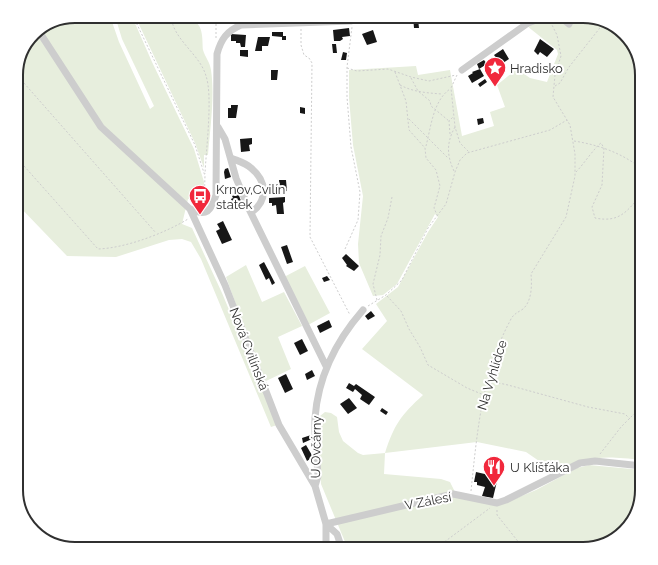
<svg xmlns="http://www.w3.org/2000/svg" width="658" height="565" viewBox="0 0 658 565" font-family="Raleway,sans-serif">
  <rect width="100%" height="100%" fill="#fff"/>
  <path fill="#e7eedd" d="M75,16H110L119,42L150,109L154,106L122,39L115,16H131L134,21L152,62L194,149L204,182L203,203L198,204L195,200L188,199L182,224L192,228L222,293L277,425L271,427L201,259L191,242L182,239L169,240L116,257L67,256L16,203V71L36,31Z
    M135,16C154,16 178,13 195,22C204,27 202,42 203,50C205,57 210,62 211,70C215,96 210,129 208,155H204V168L195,143Z
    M523,16H583L604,27L607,25L622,31L637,52L642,75V460C604,456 590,455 555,472L526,452L477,442L385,453L384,474L441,479L450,482L457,496L500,505L536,490L577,468L589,465L642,470V490L627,529L606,544L583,549H348L321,484L318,430L320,416L325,412L331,413L337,417L339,432L343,441L358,453L363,455L385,453C394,425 401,415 423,395L362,349L387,321L376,304L398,287L428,232L438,217L435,214L397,284L383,295L373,296L359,263L358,244L363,196L353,145L349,98V70L416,66L418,75L450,70L462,136L494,126L490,112L505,107L497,85L517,69L530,78L547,82L558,54L557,50L527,26Z
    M246,265L262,302L284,292L302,326L278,337L291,369L264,382L226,277Z
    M305,266L330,313L308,325L284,277Z"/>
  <path fill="#171717" d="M413,16H424V18L418,19L419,28H414Z
    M349,28L350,36L342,37L343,39L340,41H334L333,30Z
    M373,30L377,42L367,45L362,34Z
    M272,32H283V36H286V40H282V37L272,36Z
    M231,34L246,35L245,47H241L240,43H236V41H231Z
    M258,37H270L268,46H262V51H255Z
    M540,39L554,49L547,57L540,52L538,55L534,51Z
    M332,44H336L337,53H333Z
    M503,49L509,59L503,63L499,58L497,59L494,55Z
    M240,50H248V57L240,56Z
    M343,52L347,53L346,60H341Z
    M484,60L487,64L479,69L477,64Z
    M480,69L484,76L472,83L468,76L473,73L472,72Z
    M271,70H278L277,80H271Z
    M485,79L487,82L480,87L478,84Z
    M231,105H238L236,118H228V108H231Z
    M300,107L305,108V114L300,113Z
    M483,118L484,123L478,125L477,119Z
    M252,138V144L249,145L250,151L241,152L240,139Z
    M228,168L231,177L225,179L224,172L225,169Z
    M279,180H286L287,191L280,192Z
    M238,193L241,201L238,202L239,205L234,207L231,199L233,198L232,196Z
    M285,197V202L283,203L284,214H277L276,205L272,206V203H269V198Z
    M223,221L232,240L222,244L216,231L220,229L217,224Z
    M287,245L293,262L287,264L281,247Z
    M346,254L359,266L354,271L346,266L347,265L342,258Z
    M264,262L275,283L272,285L269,278L266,280L259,265Z
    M327,276L330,280L324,282L322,278Z
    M371,311L375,316L368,320L365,316Z
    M329,320L332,327L320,333L317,326Z
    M302,339L308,351L300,355L294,343Z
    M312,370L315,376L307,380L305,374Z
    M286,374L293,389L285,393L278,378Z
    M349,383L354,386L356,384L375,397L369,405L360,399L362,395L355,389L353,392L346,388Z
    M349,398L357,408L348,414L340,404Z
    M382,408L388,412L386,415L380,411Z
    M311,435L312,439L303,443L302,438Z
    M306,445L313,457L307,461L301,448Z
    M476,472L498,477L493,498L482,496L485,487L477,485V482H474Z"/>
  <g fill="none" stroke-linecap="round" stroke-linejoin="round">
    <path stroke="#cdcdcd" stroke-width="1" stroke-dasharray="2 2" stroke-linecap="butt" d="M133,16L195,145L205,176L204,204
      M171,16C173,40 200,54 206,76C213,96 206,150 205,174
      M182,16L203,22H232
      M230,16V21
      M301,29V45L304,55L309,58L312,63L310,237L350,315
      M216,38V23
      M347,68L357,71L388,69L411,77L429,81L456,75
      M395,72L406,101L409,130L425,148L426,158L436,170L440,186L434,208L437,215
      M16,74L156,233
      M457,75L451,88L455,127L460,143L469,152
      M411,78L418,91L430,101L431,106L449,121
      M400,85C413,92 428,93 442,94
      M555,86L560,83L569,67L603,24
      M409,119L448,158
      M450,134L449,121L453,117
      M574,141C599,145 622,153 642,169
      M426,146C431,127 433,101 450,89
      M16,157L98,249C126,248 165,233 188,219
      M454,171C447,156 446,143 455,127
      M576,172C583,165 595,147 601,143L604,148L602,185L592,207L595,218C620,223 627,211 642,194
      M345,249L358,220L360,192L351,147L347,97V67L352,27
      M387,296L401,311L409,329L420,347L428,365L467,388L484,395
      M377,300L373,284L380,255L381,236L388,218L392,197
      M368,306L386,295L402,280L428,228L446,204L455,172L460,160L467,153L550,130L567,120
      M487,385L494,382L508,385L588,407L625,414L630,419
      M600,454L621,427L642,406
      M471,491C477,433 482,373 510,321C513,314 517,313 523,309C532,301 532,285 531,274L566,217L575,176V154L570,125L553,97L555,75L561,56L557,35L552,25
      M497,510V515L524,549
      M435,549L490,508"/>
    <path stroke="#cdcdcd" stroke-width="7" d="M559,16L569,24
      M38,30L101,127L190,209C207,217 211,211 216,195L217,54C221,39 227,31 241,25L351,21L364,16
      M462,70L528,23L536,20
      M218,127L225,139L236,178L249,209L326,366
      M231,158C238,161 246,163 251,168C267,181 268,200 252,212
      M190,209L225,285L279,425L315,486L326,524V549
      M315,486L318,476C317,457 314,437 315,418C318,376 336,341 363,310
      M326,524L453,494L497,503L506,500L580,463L595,461L642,466
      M326,524L337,534L342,549"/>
  </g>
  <defs>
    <g id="sight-pin" transform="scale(1.15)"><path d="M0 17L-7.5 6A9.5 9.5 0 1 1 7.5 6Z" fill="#f1283c" stroke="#fff"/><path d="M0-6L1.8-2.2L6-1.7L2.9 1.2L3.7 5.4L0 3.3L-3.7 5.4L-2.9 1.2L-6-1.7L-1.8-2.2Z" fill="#fff"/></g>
    <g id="bus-pin" transform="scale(1.15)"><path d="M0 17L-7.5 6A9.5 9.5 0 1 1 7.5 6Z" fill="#f1283c" stroke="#fff"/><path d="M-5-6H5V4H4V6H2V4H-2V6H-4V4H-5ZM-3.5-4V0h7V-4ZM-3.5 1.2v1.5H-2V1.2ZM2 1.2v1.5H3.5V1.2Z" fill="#fff"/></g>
    <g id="restaurant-pin" transform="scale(1.15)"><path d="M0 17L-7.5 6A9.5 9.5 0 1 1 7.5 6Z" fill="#f1283c" stroke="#fff"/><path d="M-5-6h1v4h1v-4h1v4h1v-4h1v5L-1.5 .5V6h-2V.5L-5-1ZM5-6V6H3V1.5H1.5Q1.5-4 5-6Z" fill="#fff"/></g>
  </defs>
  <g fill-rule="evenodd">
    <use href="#sight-pin" x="495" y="68"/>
    <use href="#bus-pin" x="200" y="196"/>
    <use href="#restaurant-pin" x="494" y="467"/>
  </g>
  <g text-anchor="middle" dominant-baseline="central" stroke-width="4" stroke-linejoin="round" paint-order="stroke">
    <g font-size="13" fill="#303030" stroke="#fff" text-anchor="start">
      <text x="510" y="68">Hradisko</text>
      <text x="216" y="189">Krnov,Cvilín<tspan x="216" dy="15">statek</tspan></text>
      <text x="510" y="467">U Klíšťáka</text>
    </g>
    <g font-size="13" fill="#303030" stroke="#fff">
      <text transform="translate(249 349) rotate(69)">Nová Cvilínská</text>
      <text transform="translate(492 375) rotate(-73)">Na Vyhlídce</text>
      <text transform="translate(316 447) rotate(-89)">U Ovčárny</text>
      <text transform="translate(428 501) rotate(-11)">V Zálesí</text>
    </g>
  </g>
  <path d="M0 0H658V565H0ZM75 23H583A52 52 0 0 1 635 75V490A52 52 0 0 1 583 542H75A52 52 0 0 1 23 490V75A52 52 0 0 1 75 23Z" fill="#fff" fill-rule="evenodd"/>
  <path fill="none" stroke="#303030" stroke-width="2" d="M75 23H583A52 52 0 0 1 635 75V490A52 52 0 0 1 583 542H75A52 52 0 0 1 23 490V75A52 52 0 0 1 75 23Z"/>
</svg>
